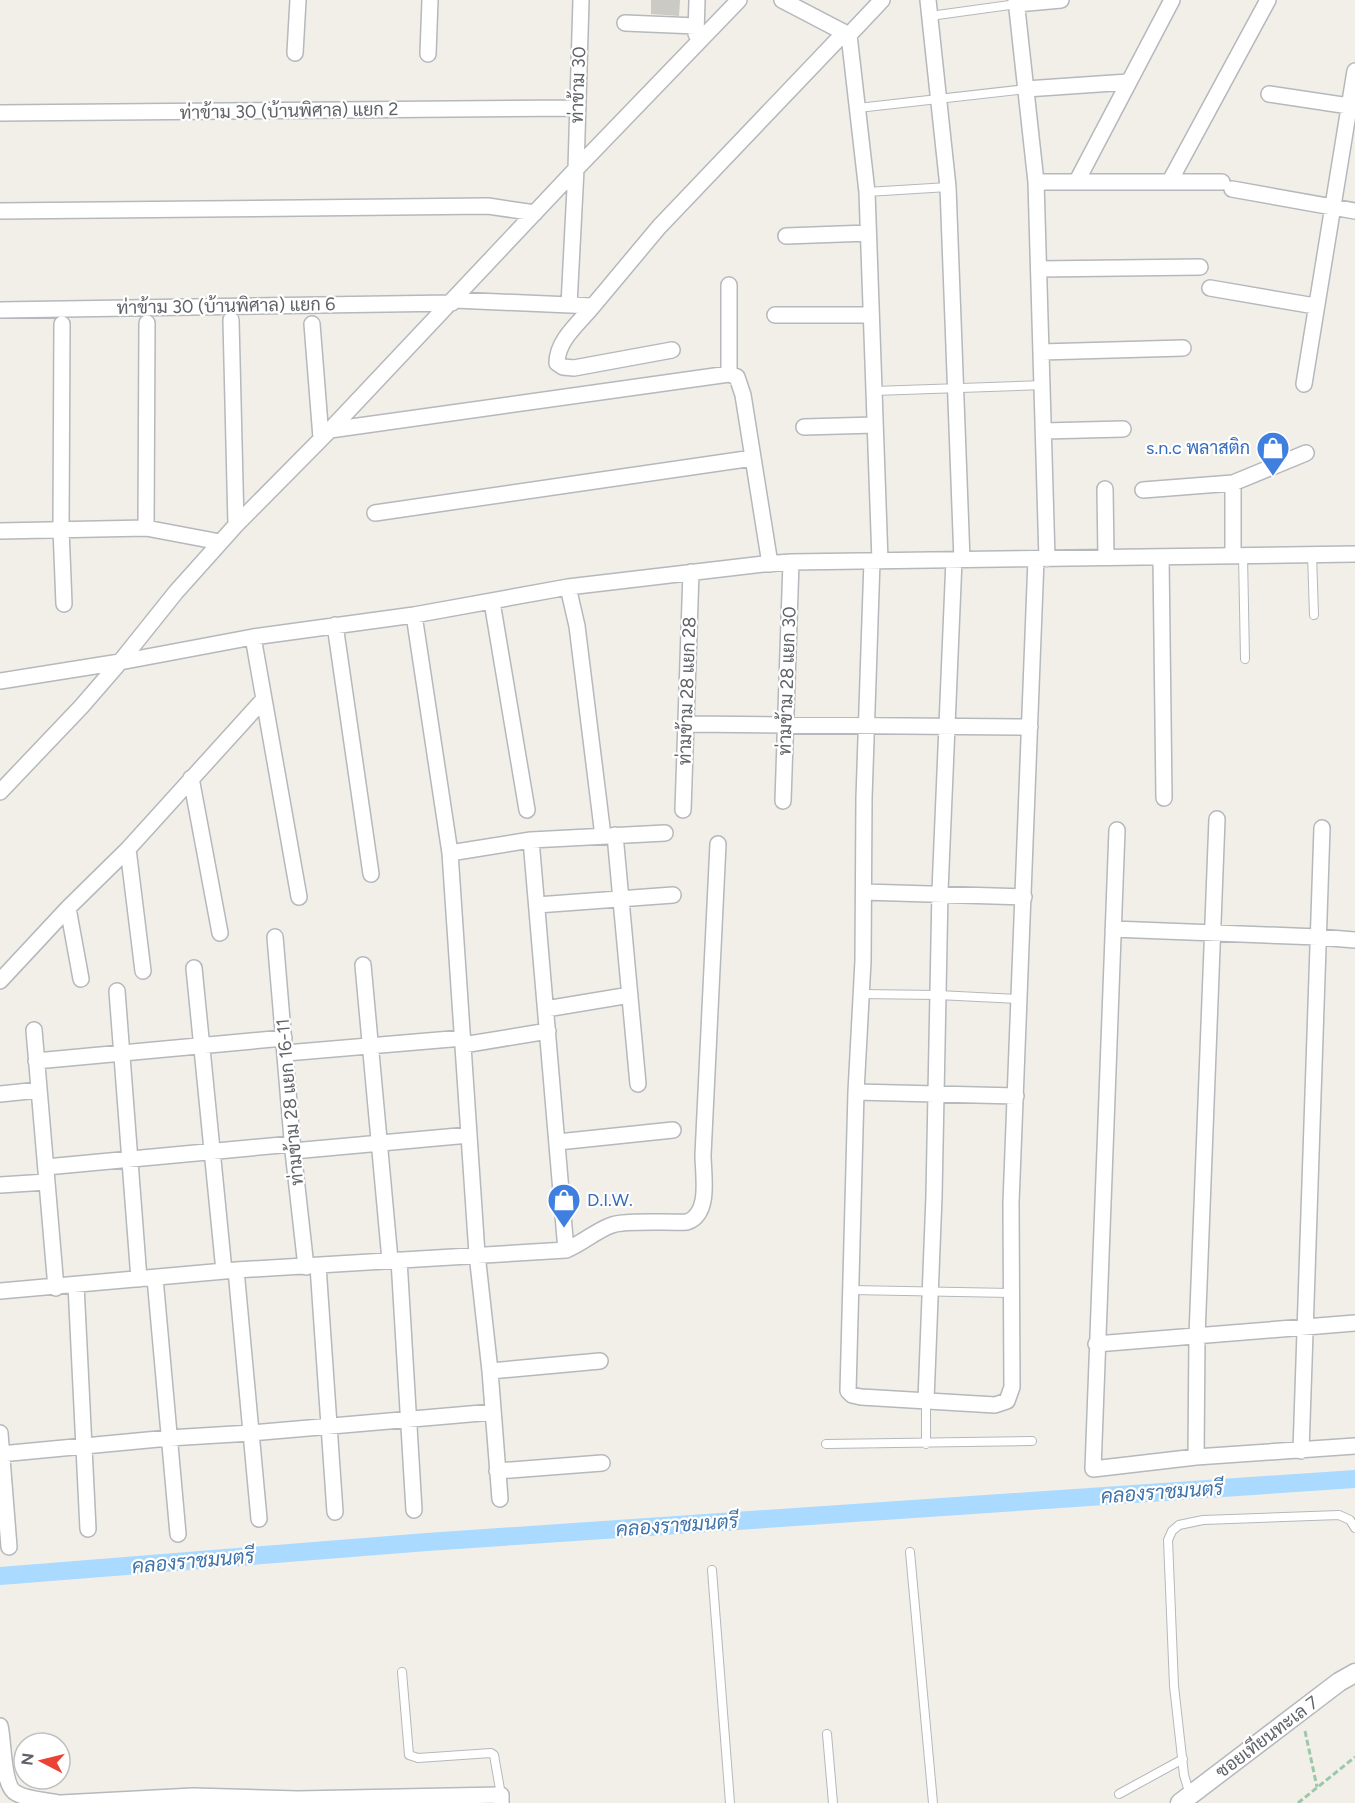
<svg xmlns="http://www.w3.org/2000/svg" width="1355" height="1803" viewBox="0 0 1355 1803" font-family="Figtree,Sarabun,sans-serif">
  <rect width="100%" height="100%" fill="#f1efe8"/>
  <g fill="none" stroke-linecap="round" stroke-linejoin="round">
    <path stroke="#aadaff" stroke-width="18" d="M0,1576L427,1542L1355,1479"/>
  </g>
  <path fill="#cccac5" d="M651,0H680L679,16L651,14Z"/>
  <g fill="none" stroke-linecap="round" stroke-linejoin="round">
    <g stroke="#b5b8bc" stroke-width="10">
      <path id="service" d="M930,16L1017,4
        M858,108L1026,89
        M867,192L948,187
        M874,391L1043,385
        M1312,554L1314,615
        M1243,555L1245,659
        M861,994L938,995L1020,999
        M851,1290L1011,1293
        M826,1444L1032,1441
        M926,1444V1401
        M910,1552L933,1803
        M712,1570L730,1803
        M402,1672L409,1755L418,1758L491,1753L494,1755L501,1795
        M827,1734L833,1803
        M1119,1794L1183,1759
        M1190,1795L1184,1775L1174,1686L1168,1540L1172,1531L1179,1525L1203,1520L1339,1515L1350,1520L1355,1528"/>
    </g>
    <g stroke="#b5b8bc" stroke-width="18">
      <path id="minor" d="M782,0L849,35
        M928,0L948,187L962,560
        M1016,0L1036,182L1047,559
        M1017,4L1061,0
        M625,23L696,26
        M696,34L697,0
        M295,53L298,0
        M428,54L430,0
        M1026,89L1128,82
        M1269,94L1349,106
        M0,113L577,108
        M1077,181L1172,0
        M1170,181L1268,0
        M1036,182H1222
        M1232,189L1355,211
        M0,211L488,206L535,213
        M786,236L868,233
        M1039,269L1200,267
        M1210,288L1315,306
        M455,300L593,306L659,227L844,33
        M569,305L576,169L581,0
        M593,306C579,323 557,340 557,363L563,367L574,368L672,350
        M0,310L452,303
        M775,315H871
        M231,320L236,525
        M62,324L61,529L64,604
        M312,324L321,438
        M1041,352L1183,348
        M729,374V285
        M1304,384L1355,71
        M804,427L875,425
        M330,430L729,374L737,377L743,395L770,564
        M1044,431L1123,429
        M1105,489L1106,557
        M1143,490L1233,483L1306,453
        M375,513L753,458
        M146,528L147,323
        M0,531L146,528L220,542
        M1233,555V483
        M1161,557L1164,798
        M872,561L864,798L863,961L856,1092L848,1391L852,1395L861,1397L995,1405L1007,1401L1012,1387L1011,1203L1036,559
        M880,561L867,192L849,35L882,0
        M568,587L577,626L603,836
        M492,602L527,810
        M414,615L450,853
        M335,625L371,874
        M253,637L299,897
        M0,681L120,662L253,637L414,615L568,587L764,564L791,562L1355,554
        M687,724L1030,727
        M191,778L220,933
        M0,792L81,707L120,662L176,592L236,525L330,430L576,169L739,0
        M783,801L791,562
        M683,810L691,572
        M1117,830L1093,1469L1196,1457L1355,1446
        M615,835L638,1084
        M531,840L566,1250
        M128,849L143,971
        M864,892L1024,897
        M537,905L673,895
        M68,908L81,979
        M1113,929L1318,937L1355,940
        M275,937L293,1151L306,1267
        M363,965L390,1260
        M194,968L224,1271
        M0,981L68,908L128,849L263,700
        M117,991L139,1279
        M546,1009L630,995
        M34,1030L56,1288
        M463,1045L548,1031
        M286,1053L463,1038
        M36,1061L284,1038
        M856,1092L1016,1096
        M0,1094L39,1090
        M558,1142L673,1130
        M293,1151L469,1135
        M46,1167L292,1144
        M0,1185L47,1182
        M399,1260L414,1510
        M318,1266L335,1512
        M236,1270L259,1519
        M155,1278L178,1534
        M76,1285L88,1529
        M0,1291L236,1270L566,1250C583,1243 595,1231 612,1225C625,1220 671,1223 687,1222C711,1214 703,1175 703,1155L718,844
        M1096,1344L1355,1323
        M490,1371L600,1361
        M926,1400L934,1196L940,891L954,560
        M0,1433L9,1547
        M1301,1451L1322,828
        M0,1454L169,1438L251,1433L493,1412
        M1196,1457L1197,1336L1217,819
        M497,1471L602,1463
        M500,1499L490,1371L477,1254L450,853L531,840L665,833
        M0,1726C4,1742 2,1786 16,1793C28,1800 45,1800 58,1803
        M61,1803L193,1796L298,1799L501,1795V1803"/>
    </g>
    <g stroke="#b5b8bc" stroke-width="21">
      <path id="tertiary" d="M1180,1803L1339,1682L1355,1673"/>
    </g>
    <path stroke="#9cc7a9" stroke-width="3" stroke-dasharray="6 3" stroke-linecap="butt" d="M1305,1731L1317,1787
      M1298,1803L1355,1757"/>
    <use href="#service" stroke="#fff" stroke-width="8"/>
    <use href="#minor" stroke="#fff" stroke-width="15"/>
    <use href="#tertiary" stroke="#fff" stroke-width="18"/>
  </g>
  <defs>
    <g id="shop-pin" transform="scale(1.725)"><path d="M0 17L-7.5 6A9.5 9.5 0 1 1 7.5 6Z" fill="#3f7fe0" stroke="#fff"/><path d="M-5-2.5h2.3a2.7 3.5 0 0 1 5.4 0H5L5.5 6h-11ZM-1.5-2.5h3a1.5 2.3 0 0 0-3 0Z" fill="#fff"/></g>
  </defs>
  <g fill-rule="evenodd">
    <use href="#shop-pin" x="1273" y="448"/>
    <use href="#shop-pin" x="564" y="1200"/>
  </g>
  <g text-anchor="middle" dominant-baseline="central" stroke-width="4.5" stroke-linejoin="round" paint-order="stroke">
    <g font-size="18" fill="#5f6368" stroke="#fff">
      <text transform="translate(578 85) rotate(-88)">ท่าข้าม 30</text>
      <text transform="translate(289 111) rotate(-1)">ท่าข้าม 30 (บ้านพิศาล) แยก 2</text>
      <text transform="translate(226 306) rotate(-1)">ท่าข้าม 30 (บ้านพิศาล) แยก 6</text>
      <text transform="translate(787 681) rotate(-88)">ท่ามข้าม 28 แยก 30</text>
      <text transform="translate(687 691) rotate(-88)">ท่ามข้าม 28 แยก 28</text>
      <text transform="translate(290 1102) rotate(-95)">ท่ามข้าม 28 แยก 16-11</text>
      <text transform="translate(1267 1737) rotate(-37)">ซอยเทียนทะเล 7</text>
    </g>
    <g font-size="18" fill="#366cbe" stroke="#fff" text-anchor="end">
      <text x="1250" y="448">s.n.c พลาสติก</text>
      <text x="587" y="1200" text-anchor="start">D.I.W.</text>
    </g>
    <g font-size="20" font-style="italic" fill="#4174aa" stroke="#fff">
      <text transform="translate(1162 1492) rotate(-4)">คลองราชมนตรี</text>
      <text transform="translate(677 1525) rotate(-4)">คลองราชมนตรี</text>
      <text transform="translate(193 1561) rotate(-5)">คลองราชมนตรี</text>
    </g>
  </g>
  <g transform="translate(42 1761) rotate(277)"><circle r="28" fill="#ffffff" stroke="#bfc1c3" stroke-width="1.5"/>
  <path d="M0-4.5L10 22L0 15L-10 22Z" fill="#ea4335"/>
  <text y="-9" font-size="16" font-weight="bold" text-anchor="middle" fill="#5f6368">N</text>
  </g>
</svg>
